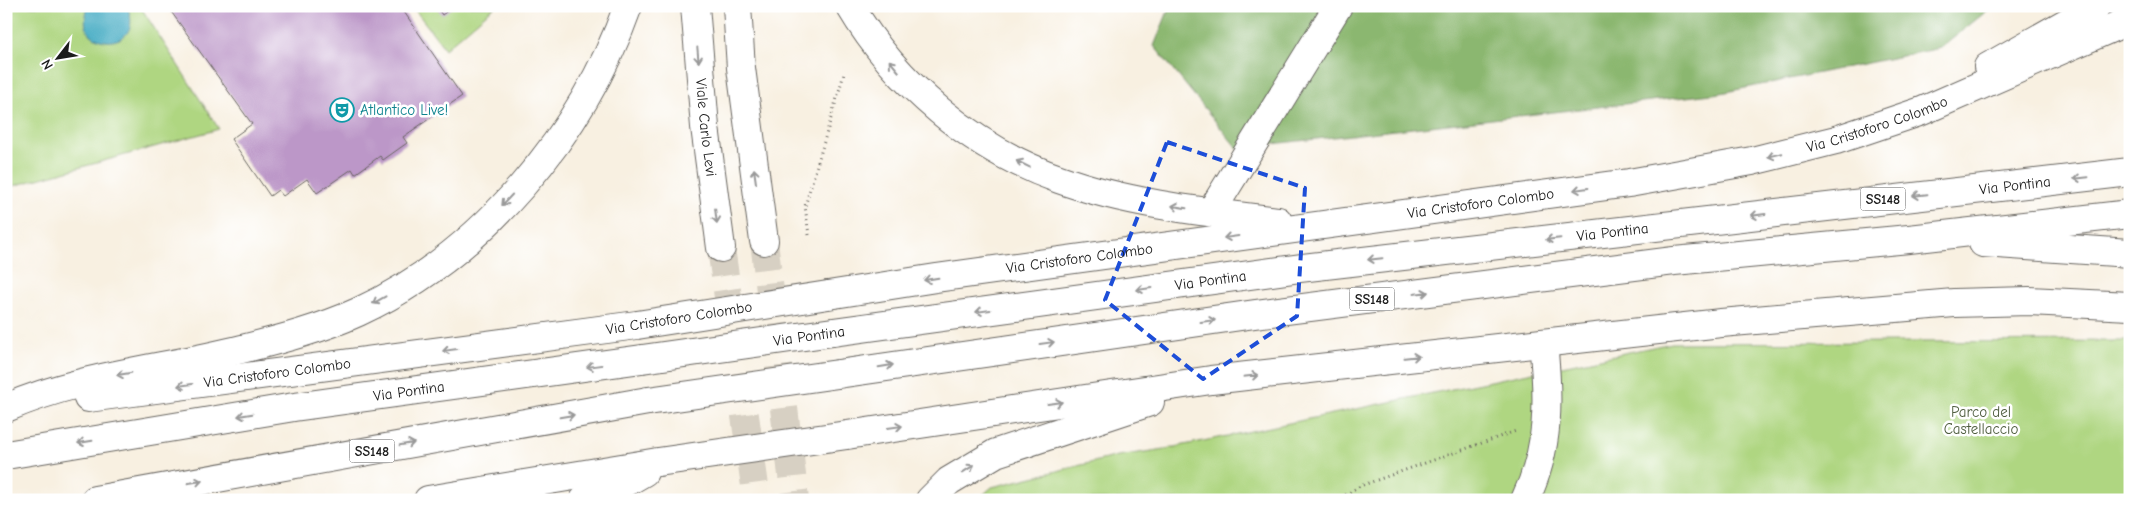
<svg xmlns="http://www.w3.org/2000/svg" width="2136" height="506" viewBox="0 0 2136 506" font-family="'Comic Neue',sans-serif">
  <rect width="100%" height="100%" fill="#fff"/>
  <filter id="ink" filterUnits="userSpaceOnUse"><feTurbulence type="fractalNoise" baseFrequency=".02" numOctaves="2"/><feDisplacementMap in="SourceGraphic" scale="10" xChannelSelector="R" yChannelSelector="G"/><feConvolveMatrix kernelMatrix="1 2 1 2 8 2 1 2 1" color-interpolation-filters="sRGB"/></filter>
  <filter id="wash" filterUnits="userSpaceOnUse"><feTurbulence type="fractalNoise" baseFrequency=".0096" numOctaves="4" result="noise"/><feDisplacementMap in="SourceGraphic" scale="20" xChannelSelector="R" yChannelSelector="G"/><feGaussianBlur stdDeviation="1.12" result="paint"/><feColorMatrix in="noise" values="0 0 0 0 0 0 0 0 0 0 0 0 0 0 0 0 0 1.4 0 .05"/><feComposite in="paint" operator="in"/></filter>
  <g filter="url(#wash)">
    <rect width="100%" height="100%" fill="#f8f0e1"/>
    <path fill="#afd681" stroke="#66794e" d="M6,6H140L219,129L6,188Z
      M412,6H495L445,49Z
      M2130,341V500H977L992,487L1118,456L1165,449L1672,343Z"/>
    <path fill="#8bb76f" stroke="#546a46" d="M1170,6H1993L1941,48L1721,93L1237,148L1154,46Z"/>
    <path fill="#42aac2" stroke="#2f636f" d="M89,6H127C149,54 67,52 89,6Z"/>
    <g id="blocks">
      <path fill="#bc97c8" d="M167,6H400L462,96L403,137L407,143L383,160L380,156L355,174L352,169L317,193L307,179L283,196L278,190L270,196L231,139L252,124Z
        M436,6H454L442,15Z"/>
    </g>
  </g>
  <g filter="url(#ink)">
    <use href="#blocks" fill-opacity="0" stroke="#696661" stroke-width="1"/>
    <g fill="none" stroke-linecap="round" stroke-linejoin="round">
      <path stroke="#d7d0c3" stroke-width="28" stroke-dasharray="28 14" stroke-linecap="butt" d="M764,241L795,500
        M721,248L757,500"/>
      <g stroke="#696661" stroke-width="30">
        <path id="street" d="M1211,212L1338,6
          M1525,500C1550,448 1549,398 1543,343"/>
      </g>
      <g stroke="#696661" stroke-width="30">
        <g id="secondary">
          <path id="s1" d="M695,6L705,127L721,248"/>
          <path d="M737,6L741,68L764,241"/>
          <path d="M847,435L1211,380L1721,323L1954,303L2029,301L2130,306"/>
          <path d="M428,500L658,462"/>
          <path d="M584,500L618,487L644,472"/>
          <path d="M930,500L949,481L996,453L1150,402"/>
        </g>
      </g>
      <g stroke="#696661" stroke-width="30">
        <g id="highway">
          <path d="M850,6C896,84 973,149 1059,179C1128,204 1205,212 1278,221"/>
          <path d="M1988,67L2096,6"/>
          <path d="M1983,243L2130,253"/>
          <path id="s2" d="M828,295L936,278L1629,183L1752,161L1836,140L1922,111L2130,20"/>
          <path id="s3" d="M833,332L1301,268L2130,172"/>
          <path d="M838,374L1255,314L1674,261L1909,239L2130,214"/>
          <path id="s4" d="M88,398L637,325"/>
          <path d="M6,408C81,375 164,369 242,349C282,339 321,329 358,312C482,255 583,133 628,6"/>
          <path id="s5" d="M6,455L294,407L642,359"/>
          <path d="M95,500L648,401"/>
        </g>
      </g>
      <path stroke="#696661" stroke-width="3" stroke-dasharray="1 4" stroke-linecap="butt" d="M809,235L805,206L844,74
        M1337,500L1360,486L1516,431"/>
      <use href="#street" stroke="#fff" stroke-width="28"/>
      <use href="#secondary" stroke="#fff" stroke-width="28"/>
      <use href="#highway" stroke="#fff" stroke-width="28"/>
      <g stroke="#696661" stroke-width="30" stroke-linecap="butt">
        <path id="secondary-bridge" d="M658,462L847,435"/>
      </g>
      <g stroke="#696661" stroke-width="30" stroke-linecap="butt">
        <path id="highway-bridge" d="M637,325L828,295
          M642,359L833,332
          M648,401L838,374"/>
      </g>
      <use href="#secondary-bridge" stroke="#fff" stroke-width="28"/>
      <use href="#highway-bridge" stroke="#fff" stroke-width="28"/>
    </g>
    <defs><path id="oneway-shaft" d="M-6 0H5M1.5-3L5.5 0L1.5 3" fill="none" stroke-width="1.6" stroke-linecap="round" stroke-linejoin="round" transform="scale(1.25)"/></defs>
    <g stroke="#999">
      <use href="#oneway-shaft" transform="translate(698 55) rotate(85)"/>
      <use href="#oneway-shaft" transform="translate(894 66) rotate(-130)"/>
      <use href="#oneway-shaft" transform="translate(1775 155) rotate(166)"/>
      <use href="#oneway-shaft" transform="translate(1023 164) rotate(-154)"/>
      <use href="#oneway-shaft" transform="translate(755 176) rotate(-98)"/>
      <use href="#oneway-shaft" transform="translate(2081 178) rotate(174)"/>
      <use href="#oneway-shaft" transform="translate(1581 189) rotate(172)"/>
      <use href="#oneway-shaft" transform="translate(1920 195) rotate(174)"/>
      <use href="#oneway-shaft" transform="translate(507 200) rotate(133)"/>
      <use href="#oneway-shaft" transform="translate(1179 207) rotate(-171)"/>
      <use href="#oneway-shaft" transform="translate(1758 215) rotate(173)"/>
      <use href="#oneway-shaft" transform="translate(716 216) rotate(83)"/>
      <use href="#oneway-shaft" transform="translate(1231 237) rotate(172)"/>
      <use href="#oneway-shaft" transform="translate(1553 239) rotate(174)"/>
      <use href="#oneway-shaft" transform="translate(1375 259) rotate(174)"/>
      <use href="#oneway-shaft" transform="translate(931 279) rotate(171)"/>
      <use href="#oneway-shaft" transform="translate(1144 289) rotate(172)"/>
      <use href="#oneway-shaft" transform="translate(1421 293) rotate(-7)"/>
      <use href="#oneway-shaft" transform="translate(379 300) rotate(151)"/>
      <use href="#oneway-shaft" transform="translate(983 311) rotate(172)"/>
      <use href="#oneway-shaft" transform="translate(1208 321) rotate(-8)"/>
      <use href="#oneway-shaft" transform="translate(1047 343) rotate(-8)"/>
      <use href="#oneway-shaft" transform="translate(450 350) rotate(172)"/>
      <use href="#oneway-shaft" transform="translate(1412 357) rotate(-6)"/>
      <use href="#oneway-shaft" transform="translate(594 366) rotate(172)"/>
      <use href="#oneway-shaft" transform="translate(886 366) rotate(-9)"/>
      <use href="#oneway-shaft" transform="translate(124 374) rotate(170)"/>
      <use href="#oneway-shaft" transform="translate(1251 376) rotate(-6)"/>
      <use href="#oneway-shaft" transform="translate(185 385) rotate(172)"/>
      <use href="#oneway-shaft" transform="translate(1055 403) rotate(-8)"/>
      <use href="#oneway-shaft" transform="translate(245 415) rotate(171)"/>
      <use href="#oneway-shaft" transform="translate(567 416) rotate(-10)"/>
      <use href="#oneway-shaft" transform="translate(895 427) rotate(-8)"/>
      <use href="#oneway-shaft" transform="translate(85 442) rotate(171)"/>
      <use href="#oneway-shaft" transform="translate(407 444) rotate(-10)"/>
      <use href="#oneway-shaft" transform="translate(968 469) rotate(-33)"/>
      <use href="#oneway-shaft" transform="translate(195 482) rotate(-10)"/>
    </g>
  </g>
  <path fill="none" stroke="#1d4ed8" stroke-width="4" stroke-dasharray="10 6" stroke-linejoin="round" d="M1167,142L1305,188L1297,316L1203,379L1105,300Z"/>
  <defs>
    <g id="theatre-ring" transform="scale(1.25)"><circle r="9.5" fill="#fff" stroke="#0f9aa8" stroke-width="1.5"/><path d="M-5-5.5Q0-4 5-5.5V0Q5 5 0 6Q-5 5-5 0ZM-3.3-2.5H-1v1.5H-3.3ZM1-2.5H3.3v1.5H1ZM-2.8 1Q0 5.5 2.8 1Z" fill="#0f9aa8"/></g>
  </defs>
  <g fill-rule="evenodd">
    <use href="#theatre-ring" x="342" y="110"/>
  </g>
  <g text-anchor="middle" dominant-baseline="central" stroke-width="5" stroke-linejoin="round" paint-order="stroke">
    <g fill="#fff" stroke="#606060" stroke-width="1">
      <rect x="1860.5" y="187.5" width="45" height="23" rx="4"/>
      <rect x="1349.5" y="287.5" width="45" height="23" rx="4"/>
      <rect x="349.5" y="439.5" width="45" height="23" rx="4"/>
    </g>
    <g font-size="14" font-weight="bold" fill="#1c1c1c">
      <text x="1883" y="199">SS148</text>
      <text x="1372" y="299">SS148</text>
      <text x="372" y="451">SS148</text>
    </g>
    <g font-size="15" fill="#0d838f" stroke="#fff" text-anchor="start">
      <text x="360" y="110">Atlantico Live!</text>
    </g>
    <g font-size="15" fill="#1c1c1c" stroke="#fff">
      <text stroke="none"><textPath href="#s2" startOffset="1064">Via Cristoforo Colombo</textPath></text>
      <text stroke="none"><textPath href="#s1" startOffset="122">Viale Carlo Levi</textPath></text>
      <text stroke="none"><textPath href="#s3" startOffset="1191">Via Pontina</textPath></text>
      <text stroke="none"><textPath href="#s2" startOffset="659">Via Cristoforo Colombo</textPath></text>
      <text stroke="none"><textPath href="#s3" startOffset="786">Via Pontina</textPath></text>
      <text stroke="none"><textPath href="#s2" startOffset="254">Via Cristoforo Colombo</textPath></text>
      <text stroke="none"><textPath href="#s3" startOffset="381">Via Pontina</textPath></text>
      <text transform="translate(679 318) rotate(-9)">Via Cristoforo Colombo</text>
      <text transform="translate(809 336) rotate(-8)">Via Pontina</text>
      <text stroke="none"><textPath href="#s4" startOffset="191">Via Cristoforo Colombo</textPath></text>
      <text stroke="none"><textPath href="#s5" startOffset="408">Via Pontina</textPath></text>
    </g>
    <g font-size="15" fill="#4f5d3f" stroke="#fff">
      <text x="1981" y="412">Parco del<tspan x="1981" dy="17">Castellaccio</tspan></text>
    </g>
  </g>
  <rect width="2136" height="506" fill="none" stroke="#fff" stroke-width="25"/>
  <g transform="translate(58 58) rotate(239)" stroke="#ffffff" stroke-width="4" paint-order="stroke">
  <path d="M0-4L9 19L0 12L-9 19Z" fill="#1c1c1c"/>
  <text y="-8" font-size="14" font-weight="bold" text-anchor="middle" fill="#1c1c1c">N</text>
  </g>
</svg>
